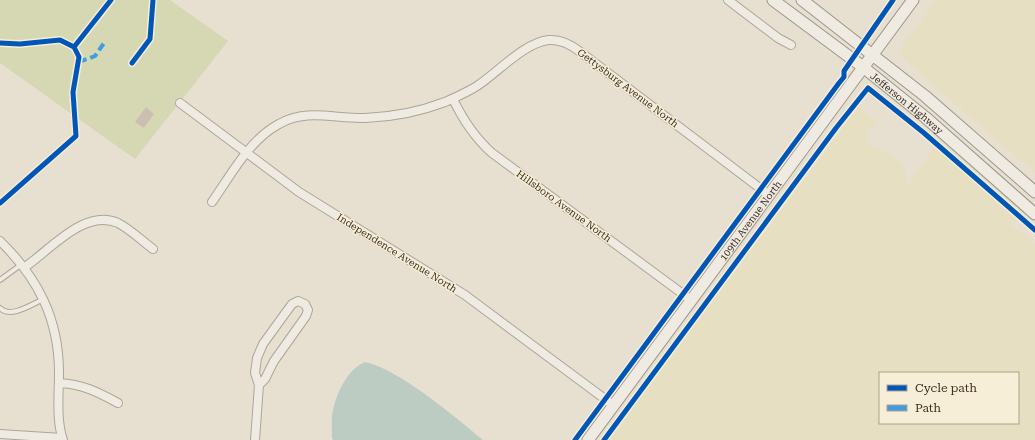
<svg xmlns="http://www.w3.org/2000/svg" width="1035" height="440" viewBox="0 0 1035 440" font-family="'Roboto Serif',serif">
  <rect width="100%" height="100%" fill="#e7e0d1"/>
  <path fill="#e6dfc2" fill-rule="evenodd" d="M936,0H1035V173L897,53Z
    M858,108L878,122L869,132L868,141L871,146L893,155L904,165L907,186L941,138L1024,211L1010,224L1035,243V440H608ZM880,373H1018V423H880Z"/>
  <path fill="#d6d7b3" d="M0,0H170L228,41L135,159L0,63Z"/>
  <path fill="#bcccc2" d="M365,362C399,369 455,417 483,440H333L332,438C332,429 331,419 333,410C337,392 348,369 365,362Z"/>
  <path fill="#cbbfb2" d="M146,107L154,114L144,128L135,122Z"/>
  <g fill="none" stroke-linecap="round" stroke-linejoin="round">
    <g stroke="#ada599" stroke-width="6">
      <path id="lane" d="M0,280L22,264
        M0,308C11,319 32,304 44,299"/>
    </g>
    <g stroke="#ada599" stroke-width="10">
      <path id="street" d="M728,0L778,38L791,45
        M453,99C463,120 474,137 492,153L691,300
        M180,103L299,192L465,295L613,405
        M212,202C231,175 249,140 279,124C306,108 335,119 365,118C392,117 419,112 445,102C456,97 468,92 477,86C497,73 525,42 549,40C561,39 570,44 579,51L769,195
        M0,241C38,278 59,319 59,373C59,394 56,420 63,440
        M25,267C50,250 85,208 118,223C130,229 142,241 153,249
        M59,383C82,384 98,392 118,403
        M0,434L62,438
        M255,440L259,385L255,373L257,358L263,344L292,304L298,301L305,304L308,310L306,316L274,361L265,379L259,385"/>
    </g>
    <g stroke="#9c958a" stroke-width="13">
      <g id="secondary">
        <path id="s1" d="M773,0L863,67L925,117L1035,214"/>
        <path d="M802,0L925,96L1035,192"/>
        <path id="s2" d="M588,440L913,0"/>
      </g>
    </g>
    <use href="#lane" stroke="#efebe3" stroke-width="4"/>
    <use href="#street" stroke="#efebe3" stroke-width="8"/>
    <use href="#secondary" stroke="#efebe3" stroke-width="11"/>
    <path stroke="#3f9de0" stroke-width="4" stroke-dasharray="8 4" stroke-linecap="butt" d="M79,62L95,56L104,43"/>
    <g stroke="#f7eed8" stroke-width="8">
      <path id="cycleway" d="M0,43L20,44L60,40L74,47
        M132,63L150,39L153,0
        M0,203L76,136L73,92L79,57L74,47L111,0
        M575,440L839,83L844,77V71L893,0
        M604,440L836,128L868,88L924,133L1035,230"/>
    </g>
    <use href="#cycleway" stroke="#0057b8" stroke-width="5"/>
  </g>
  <g text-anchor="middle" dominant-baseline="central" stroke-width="3" stroke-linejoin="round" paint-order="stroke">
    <g font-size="10" fill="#3d2e20" stroke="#f7eed8">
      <text transform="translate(628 88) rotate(37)">Gettysburg Avenue North</text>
      <text stroke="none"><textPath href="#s1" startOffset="169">Jefferson Highway</textPath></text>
      <text transform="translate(564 206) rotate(36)">Hillsboro Avenue North</text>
      <text stroke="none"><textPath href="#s2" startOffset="273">109th Avenue North</textPath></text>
      <text transform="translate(397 253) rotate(32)">Independence Avenue North</text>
    </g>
  </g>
  <rect x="879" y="372" width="140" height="52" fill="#f7eed8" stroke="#ada18e"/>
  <rect x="887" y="385" width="20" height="6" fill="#0057b8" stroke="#ada18e"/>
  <text x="915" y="392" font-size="12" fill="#3d2e20">Cycle path</text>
  <rect x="887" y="405" width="20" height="6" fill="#3f9de0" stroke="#ada18e"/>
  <text x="915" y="412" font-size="12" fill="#3d2e20">Path</text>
</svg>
